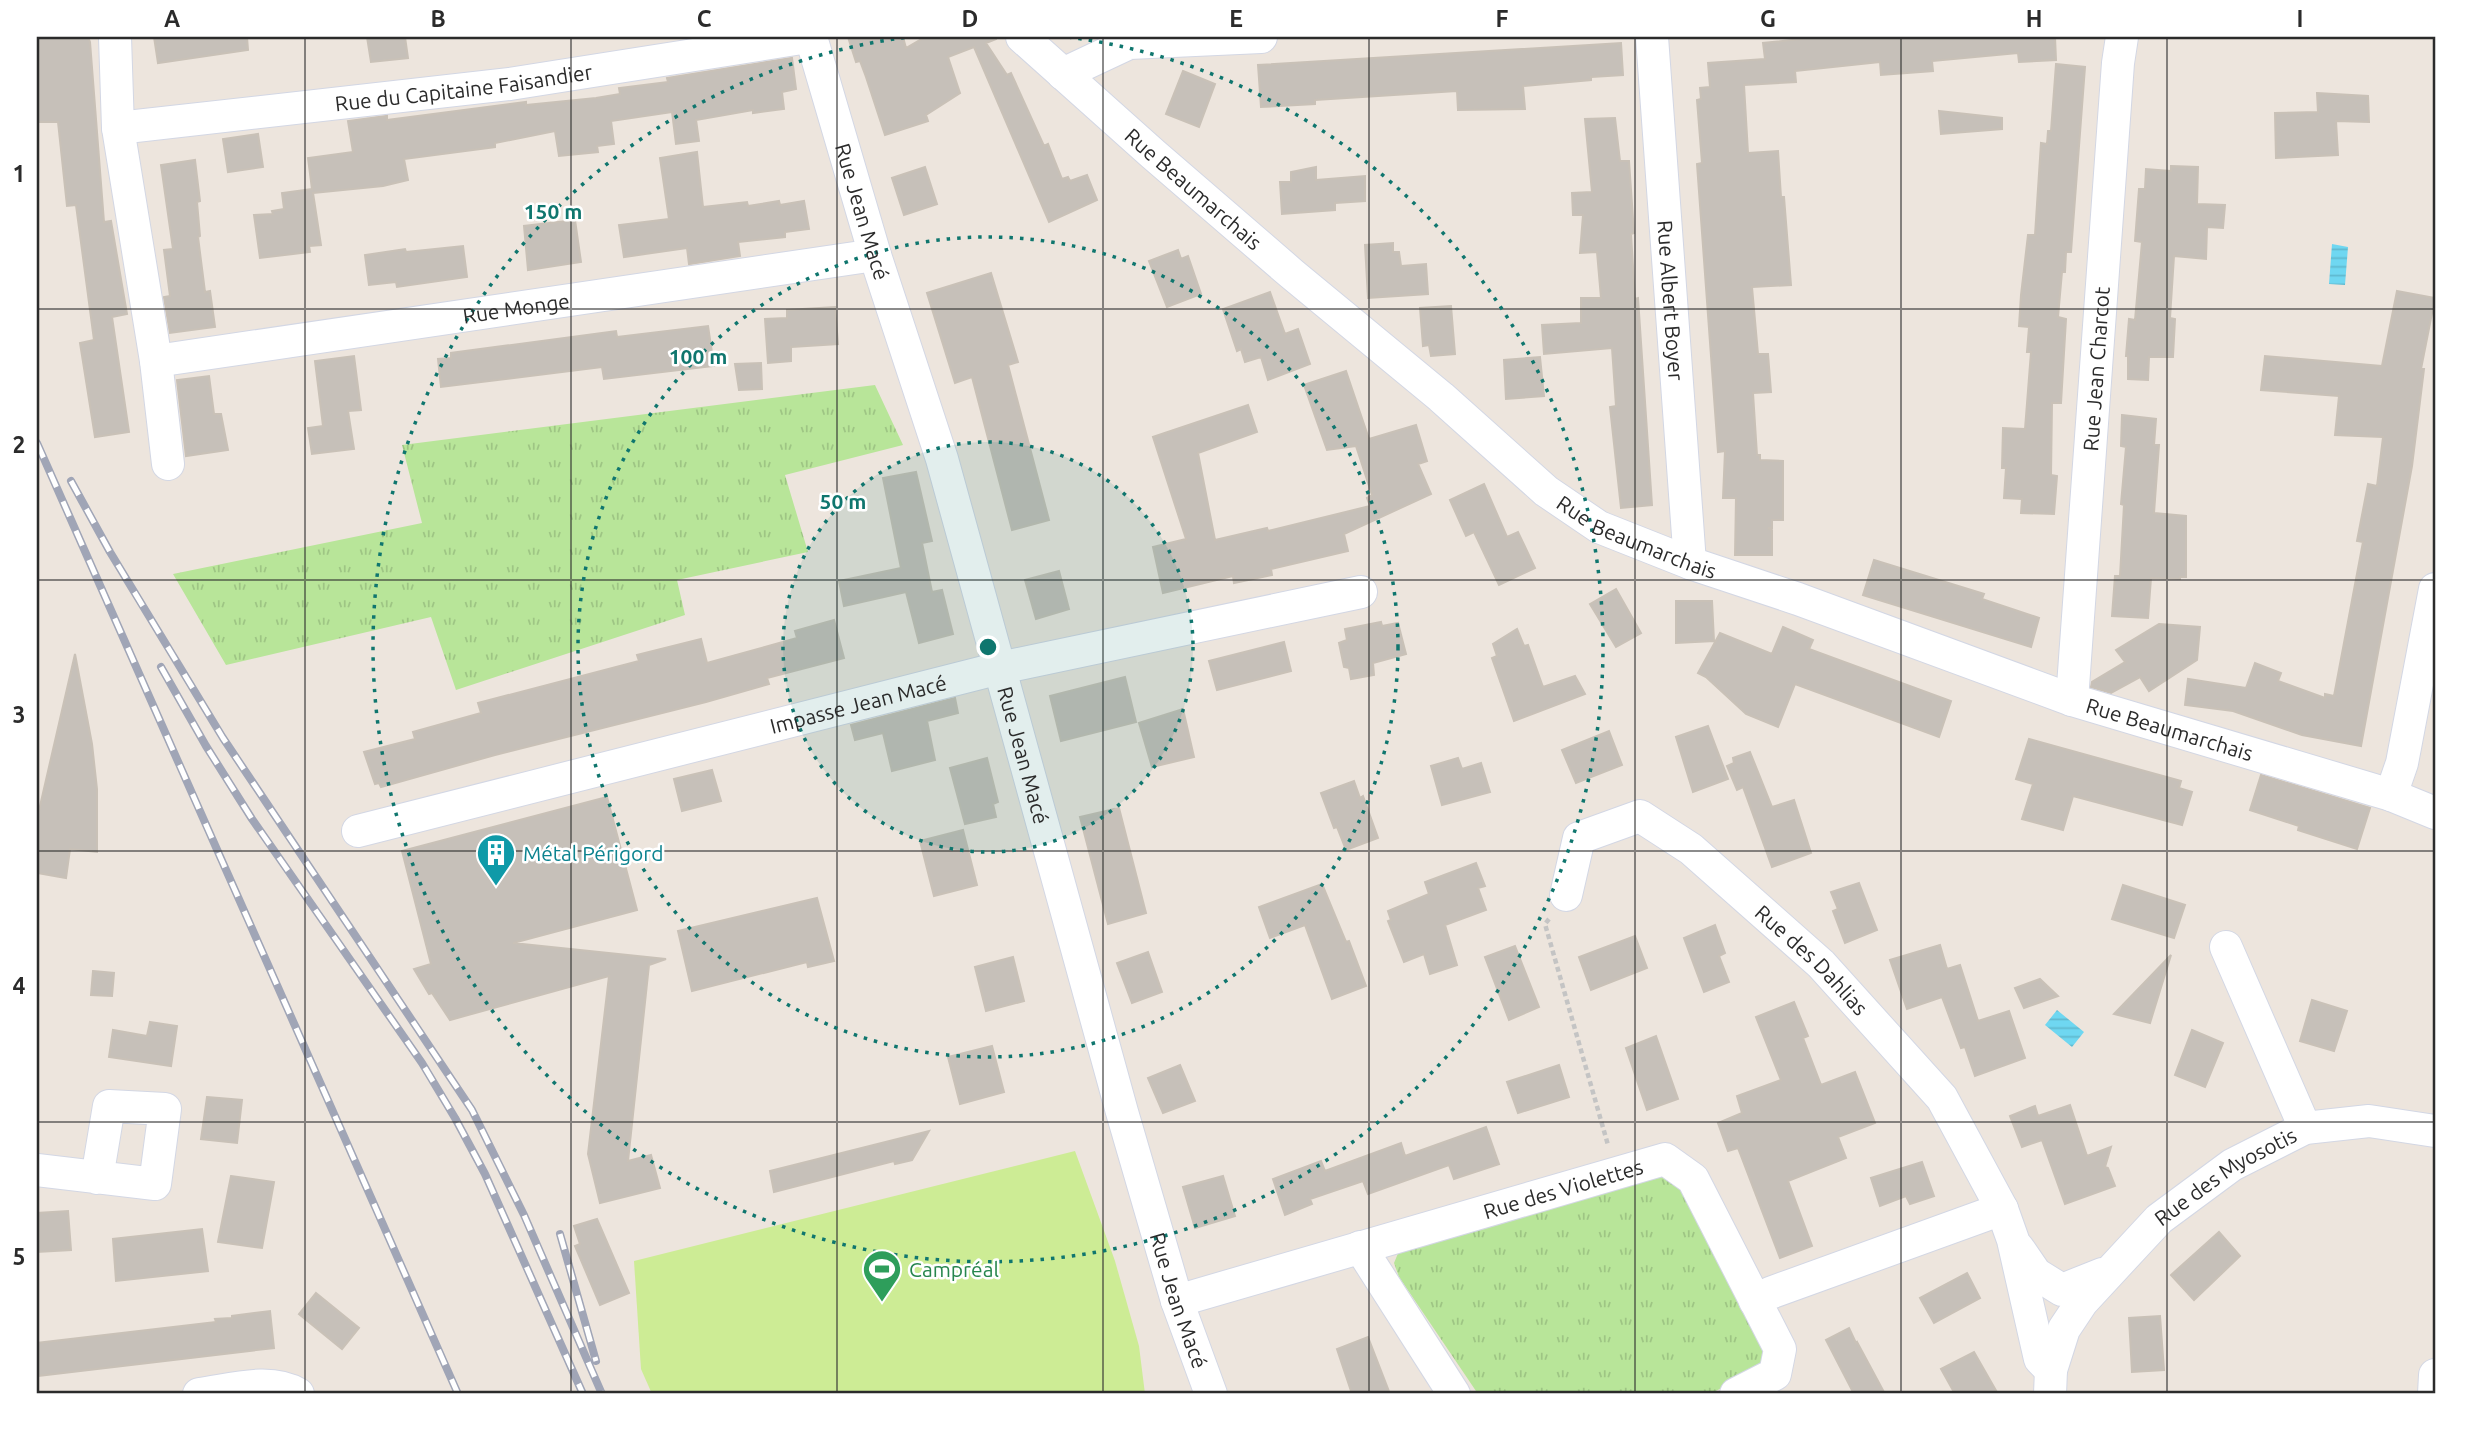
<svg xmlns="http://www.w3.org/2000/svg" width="2472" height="1431" viewBox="0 0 2472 1431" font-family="Ubuntu,sans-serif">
  <defs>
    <pattern id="grass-tufts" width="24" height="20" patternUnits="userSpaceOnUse" patternTransform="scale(1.75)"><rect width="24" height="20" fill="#b8e599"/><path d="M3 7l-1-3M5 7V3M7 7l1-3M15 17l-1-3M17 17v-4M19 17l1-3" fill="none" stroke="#9ec584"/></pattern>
    <pattern id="water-rules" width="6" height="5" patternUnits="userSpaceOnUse" patternTransform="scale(1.75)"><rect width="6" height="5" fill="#6fd7f1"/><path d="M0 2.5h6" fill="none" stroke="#60b9cf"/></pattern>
  </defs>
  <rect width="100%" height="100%" fill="#ede5dd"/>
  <path fill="url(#grass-tufts)" d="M875,385L903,445L785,475L808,552L677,580L685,615L456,690L431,617L226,665L173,574L422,523L402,445Z
    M1658,1173L1677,1181L1765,1344L1764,1366L1710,1394H1478L1399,1277L1394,1263L1399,1251Z"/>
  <path fill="#cdec95" d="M1075,1151L1115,1261L1139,1346L1145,1394H652L641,1369L634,1261Z"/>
  <path fill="url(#water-rules)" d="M2332,244L2348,247L2345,285L2329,284Z
    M2057,1010L2084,1032L2072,1047L2045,1025Z"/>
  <path fill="#c6c0b9" stroke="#c9c1b7" stroke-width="2" d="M37,37H88L90,42L104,222L111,221L127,314L112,317L129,432L95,437L80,343L94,340L76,205L67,206L58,122H37Z
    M154,37H247L248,50L158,63Z
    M367,37H405L408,58L371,62Z
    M848,37H903L906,48L925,37H996V39L986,43L1007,75L1011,73L1044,146L1048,144L1062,179L1068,177L1070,181L1087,175L1097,200L1049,222L974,47L948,57L960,93L926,115L928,121L885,135L866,77L860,61L856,62Z
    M1819,37H2055L2056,60L2019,62L2018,53L1932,61L1933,71L1881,75L1880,62L1795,71L1796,82L1744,85L1748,153L1778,151L1781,197H1784L1791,285L1752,287L1758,354H1768L1771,392L1753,393L1757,455H1760V460L1783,461V520H1772V528H1768L1772,530V555H1735L1736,498H1723L1725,451L1718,452L1697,164L1702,163L1697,100L1701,99L1700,88L1710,87L1708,63L1765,59L1763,43Z
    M1621,43L1623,75L1591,77V80L1523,86L1525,109L1458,110L1457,91L1315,100V104L1261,107L1258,65Z
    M792,58L796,89L782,92L784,109L753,113V110L696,120L699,141L676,144L672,112L611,121L614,144L597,146L598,152L559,156L555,131L495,143V147L404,159L408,180L383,186L313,193L321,245L309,246L310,252L260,258L254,215L273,214L272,211L284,209L282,193L312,189L308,158L353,152L348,121L387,116V120L526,102V105L596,98L620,94L619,88L668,82L667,78Z
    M2056,64L2085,67L2071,252H2066L2065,272H2062L2058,317L2066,319L2061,403H2052L2051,475L2057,476L2054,514L2021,513L2022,499L2004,498L2006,468H2002L2003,428L2025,429L2031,352H2027L2029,327L2019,326L2021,295L2028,235H2035L2041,143L2047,144L2048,131H2051Z
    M1183,71L1215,84L1199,127L1166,114Z
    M2317,93L2368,96L2369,122L2336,121L2338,155L2276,158L2275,113L2318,112Z
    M1939,111L2002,118V129L1941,134Z
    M1615,118L1620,161H1629L1634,233L1631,234L1635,299L1638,298L1652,505L1621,508L1610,407L1616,406L1612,348L1544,354L1542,325L1581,323V298H1601L1597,252L1580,253L1583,215H1573L1572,193L1592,192L1585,119Z
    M258,134L263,167L228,172L223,139Z
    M697,152L703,207L747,202L748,206L779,201L780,205L804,201L809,229L785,232V237L738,242L740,256L689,264L687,248L624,257L619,225L669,219L660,158Z
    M195,160L200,201L197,202L200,236L198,237L205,292L210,291L215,327L170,333L164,297L170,296L164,250L173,249L161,165Z
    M2171,166L2198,167L2197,204L2225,205L2223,228L2207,227L2206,259L2174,256L2170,318L2175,319L2173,357H2149L2148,380L2128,379V356H2126L2129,319L2135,320L2142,242L2135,241L2139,189H2145L2146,169L2171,171Z
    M925,167L937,204L904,215L892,178Z
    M1316,167V180L1365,176V201L1335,203V210L1282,214L1280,182H1291V172Z
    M575,220L581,262L528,270L524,226Z
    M1393,243V252H1399L1401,266L1426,264L1428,294L1368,298L1365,245Z
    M463,246L467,277L397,287L396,282L369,285L365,255L405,249L406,252Z
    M1178,250L1181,259L1188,256L1201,294L1167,307L1149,261Z
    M991,273L1018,362L1008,365L1049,520L1012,530L972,377L955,383L927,293Z
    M2397,291L2435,298L2421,369H2424L2412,466L2361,746L2302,735L2233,711L2185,705L2188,679L2246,688L2255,663L2281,673L2278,681L2325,698V694L2334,696L2363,542L2357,541L2368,484L2377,486L2383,437L2335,435L2339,396L2261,390L2265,356L2382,366Z
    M1270,292L1285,334L1298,329L1310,364L1268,380L1261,357L1245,362L1241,349L1237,351L1223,309Z
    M1451,306L1455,354L1431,356L1429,345L1423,346L1420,308Z
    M835,307L838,344L791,347V361L768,363L765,319L787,318V310Z
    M708,326L714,366L604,379L602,367L441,387L438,359L451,358V353L616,331L617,337Z
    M354,356L361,410L348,411L354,449L312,454L308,428L323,426L315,361Z
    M1540,357L1544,396L1506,399L1504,360Z
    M761,363L762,389L739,390L735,364Z
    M1346,371L1369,439L1416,425L1427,461L1418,464L1431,494L1344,534L1348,551L1271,569L1272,575L1234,583L1233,576L1163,593L1153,547L1186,539L1153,437L1248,405L1257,432L1198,453L1215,540L1267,528L1268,531L1370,506L1367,498L1372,495L1356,446L1327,450L1304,385Z
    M209,376L214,414H221L228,450L186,456L177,380Z
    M2122,415L2156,419L2154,445H2159L2154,513L2186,516V577H2180V579L2151,578L2148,618L2112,616L2115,576H2120L2124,505L2121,504L2126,447L2121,446Z
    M916,472L932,541L922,543L932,592L942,590L953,634L919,643L906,592L844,606L839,581L901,568L883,478Z
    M1484,484L1507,537L1518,532L1535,568L1499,585L1474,532L1466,536L1450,500Z
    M1874,560L1984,594L1982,599L2039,618L2031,647L1863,595Z
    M1059,571L1069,609L1036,619L1025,580Z
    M1616,589L1641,633L1616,647L1590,604Z
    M1676,601H1712L1714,641L1676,643Z
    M834,620L844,658L767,678L769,684L706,702L495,755L381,787L379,783L375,784L364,752L415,739L413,732L481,713L478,703L639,661L637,655L701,639L707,663L797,638L795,631Z
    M1381,622L1382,626L1398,623L1406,654L1373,663L1374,675L1351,679L1349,668L1344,667L1339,643L1347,640L1345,629Z
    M2159,624L2200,627L2197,660L2149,691L2140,677L2111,693L2091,687L2092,682L2125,662L2116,650Z
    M1783,627L1813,640L1809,649L1951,701L1939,737L1795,684L1778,727L1746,714L1706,677L1698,673L1720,633L1772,654Z
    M1517,629L1524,646L1528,645L1543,687L1575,676L1585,694L1514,721L1492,658L1497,656L1493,644Z
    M1284,642L1291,671L1217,690L1209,661Z
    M75,654L92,744L97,789V852L70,849L66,878L37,873V819Z
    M1125,677L1136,722L1061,741L1050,696Z
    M955,698L958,713L927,721L935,760L892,771L883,733L855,740L851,725Z
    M1183,709L1194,757L1152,767L1139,723Z
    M1708,726L1728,779L1693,792L1676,737Z
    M1609,731L1622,765L1576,783L1562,750Z
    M2029,739L2181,781L2179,788L2192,792L2182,825L2073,796L2063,830L2022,819L2033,784L2016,779Z
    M1750,752L1772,807L1794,800L1811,853L1772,867L1743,787L1737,790L1727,766L1734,763L1733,758Z
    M987,758L998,802L993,804L996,817L965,824L950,768Z
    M1458,758L1462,769L1481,763L1490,792L1442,805L1431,766Z
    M712,770L721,801L682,811L674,779Z
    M2261,775L2370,808L2357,849L2298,830L2299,826L2250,810Z
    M1354,781L1360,798L1363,796L1378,838L1346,850L1337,827L1334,828L1321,793Z
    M607,797L637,910L513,943L666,959L649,965L628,1161L651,1155L660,1188L600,1203L588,1154L609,976L450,1020L432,993L429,994L414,969L431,964L402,851Z
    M1119,808L1146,913L1108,924L1080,817Z
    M963,830L977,885L934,896L920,841Z
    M1476,863L1485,886L1478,888L1486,910L1445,925L1457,965L1430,974L1424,954L1404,962L1388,921L1391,920L1388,911L1429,894L1425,882Z
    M1859,883L1877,930L1845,943L1833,911L1838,909L1831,892Z
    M1322,884L1346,942L1349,941L1366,986L1332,999L1305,925L1270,938L1259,907Z
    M2123,885L2185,905L2174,938L2112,919Z
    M817,898L834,961L808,967L807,962L692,991L678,931Z
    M1715,925L1725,953L1719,956L1729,982L1704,992L1684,938Z
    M1635,936L1647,968L1591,990L1579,957Z
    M1940,945L1947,969L1960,965L1978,1021L2009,1011L2025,1058L1975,1076L1965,1047L1961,1048L1942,997L1907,1009L1890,960Z
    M1515,946L1539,1007L1509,1020L1485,957Z
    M1148,952L1162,992L1132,1003L1117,963Z
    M2171,955L2150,1023L2114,1014Z
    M1013,957L1024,1001L986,1011L975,967Z
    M93,971L114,973L112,996L91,995Z
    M2040,979L2058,996L2024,1008L2015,988Z
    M2312,1000L2347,1011L2334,1051L2300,1041Z
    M1794,1002L1808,1036L1803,1038L1821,1085L1855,1072L1875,1123L1838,1137L1846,1158L1788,1181L1812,1246L1780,1258L1738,1148L1728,1151L1718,1123L1742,1113L1737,1096L1781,1080L1756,1017Z
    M150,1022L177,1026L171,1066L109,1057L113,1030L147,1036Z
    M2192,1030L2223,1043L2205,1087L2175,1075Z
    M1656,1036L1678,1099L1647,1110L1626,1048Z
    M992,1046L1004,1092L960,1104L948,1057Z
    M1180,1065L1195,1101L1163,1113L1148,1078Z
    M1559,1065L1569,1097L1518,1113L1507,1082Z
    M207,1097L242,1100L237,1143L201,1139Z
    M2070,1105L2087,1156L2111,1147L2105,1167L2108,1168L2115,1186L2065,1204L2042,1140L2022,1147L2010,1116L2035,1106L2038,1116Z
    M1486,1127L1499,1164L1454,1179L1449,1165L1368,1194L1363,1181L1310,1199L1312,1204L1285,1215L1273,1179L1321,1161L1325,1171L1401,1143L1405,1156Z
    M929,1131L912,1160L895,1164L894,1161L774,1192L770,1171Z
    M1922,1162L1934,1196L1910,1204L1906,1196L1880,1206L1871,1178Z
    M231,1176L274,1182L262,1248L218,1242Z
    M1223,1176L1235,1216L1195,1228L1183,1187Z
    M68,1211L71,1250L37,1252V1213Z
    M597,1219L629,1293L600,1305L575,1246L580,1244L574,1226Z
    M202,1229L208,1271L116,1281L113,1239Z
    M2219,1232L2240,1256L2194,1300L2171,1275Z
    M1967,1273L1980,1298L1934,1323L1920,1298Z
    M316,1293L359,1328L342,1349L299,1314Z
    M270,1311L274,1348L37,1376V1343L216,1322L215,1319L232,1318V1316Z
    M2160,1316L2164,1370L2132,1372L2129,1318Z
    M1849,1328L1856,1343L1857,1342L1885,1394H1854L1826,1340Z
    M1368,1337L1390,1394H1352L1337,1349Z
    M1974,1352L1998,1394H1955L1941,1369Z"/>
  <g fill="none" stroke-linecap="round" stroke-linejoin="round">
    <g stroke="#d3d7e4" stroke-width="34">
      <g id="street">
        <path d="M115,37L118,128L156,361L168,464"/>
        <path id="s1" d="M811,37L875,255L942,459L1122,1112L1177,1301L1211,1394"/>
        <path id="s2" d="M1022,37L1153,154L1292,274L1441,397L1546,491L1599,527L1690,563L1798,599L2072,700L2391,795L2435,813"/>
        <path id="s3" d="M1652,37L1690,563"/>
        <path d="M1063,74L1129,43L1261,37"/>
        <path id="s4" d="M118,128L510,84L808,37"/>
        <path id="s5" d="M156,361L875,255"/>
        <path id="s6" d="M2072,700L2118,63L2122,37"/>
        <path d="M2391,795L2402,763L2435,589"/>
        <path id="s7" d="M358,831L1000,668L1361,592"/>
        <path id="s8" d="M1566,895L1579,838L1640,816L1691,849L1821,964L1942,1098L2002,1209L2013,1240L2040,1359L2051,1370"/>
        <path d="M2226,947L2305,1128"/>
        <path d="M37,1170L155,1184L165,1109L109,1106L97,1178"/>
        <path d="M1360,1247L1454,1394"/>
        <path d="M2018,1248L2036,1274L2062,1290L2102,1274"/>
        <path id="s9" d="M1177,1301L1665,1159L1693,1179L1780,1349L1775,1374L1736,1394"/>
        <path d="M1755,1301L1770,1293L2002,1209"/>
        <path d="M199,1394C230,1390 270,1377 298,1394"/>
        <path id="s10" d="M2050,1394L2051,1370L2064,1329L2082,1302L2159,1219L2232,1165L2305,1128L2369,1121L2435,1131"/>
        <path d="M2434,1394L2435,1375"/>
      </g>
    </g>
    <path stroke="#c4c4c4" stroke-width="4.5" stroke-dasharray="5 3.5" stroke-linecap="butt" d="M1549,919L1545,924L1608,1145"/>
    <use href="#street" stroke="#fff" stroke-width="32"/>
    <g stroke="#a0a5b6" stroke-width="8">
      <path id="rail" d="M37,443L458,1394
        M71,481L110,552L223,738L472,1110L524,1215L602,1394
        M161,667L206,746L252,819L422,1063L455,1118L485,1174L583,1394
        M560,1234L596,1361"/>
    </g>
    <use href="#rail" stroke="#fff" stroke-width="5" stroke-dasharray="16" stroke-linecap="butt"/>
  </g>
  <path fill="none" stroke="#2b2b2b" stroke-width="2" stroke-opacity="0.55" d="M305,37V1394M571,37V1394M837,37V1394M1103,37V1394M1369,37V1394M1635,37V1394M1901,37V1394M2167,37V1394M37,309H2435M37,580H2435M37,851H2435M37,1122H2435"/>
  <circle cx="988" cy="647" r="205" fill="#0f766e" fill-opacity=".12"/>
  <g fill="none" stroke="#0f766e" stroke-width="3.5" stroke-dasharray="3.5 7">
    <circle cx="988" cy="647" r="205"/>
    <circle cx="988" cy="647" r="410"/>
    <path d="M1068 37A615 615 0 1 1 908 37"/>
  </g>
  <defs>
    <g id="building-pin" transform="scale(2.0125)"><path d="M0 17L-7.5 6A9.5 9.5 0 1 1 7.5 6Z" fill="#0f9aa8" stroke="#fff"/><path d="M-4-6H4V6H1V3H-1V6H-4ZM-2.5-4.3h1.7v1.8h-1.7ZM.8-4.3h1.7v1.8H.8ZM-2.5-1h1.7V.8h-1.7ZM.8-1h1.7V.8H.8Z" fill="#fff"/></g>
    <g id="stadium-pin" transform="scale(2.0125)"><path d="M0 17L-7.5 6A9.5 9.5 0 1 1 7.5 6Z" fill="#2e9e5b" stroke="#fff"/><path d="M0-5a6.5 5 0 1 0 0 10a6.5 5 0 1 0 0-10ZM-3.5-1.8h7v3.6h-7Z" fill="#fff"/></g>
  </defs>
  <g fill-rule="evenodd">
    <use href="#building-pin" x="496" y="853"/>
    <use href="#stadium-pin" x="882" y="1269"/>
  </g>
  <g text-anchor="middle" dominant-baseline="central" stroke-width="5" stroke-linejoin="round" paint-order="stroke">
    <g font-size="21" fill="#2b2b2b" stroke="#fff">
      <text stroke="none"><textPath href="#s4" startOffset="348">Rue du Capitaine Faisandier</textPath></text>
      <text stroke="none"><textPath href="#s2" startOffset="229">Rue Beaumarchais</textPath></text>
      <text stroke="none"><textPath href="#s1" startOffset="182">Rue Jean Macé</textPath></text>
      <text stroke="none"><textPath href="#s3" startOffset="264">Rue Albert Boyer</textPath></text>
      <text stroke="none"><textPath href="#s5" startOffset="364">Rue Monge</textPath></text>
      <text stroke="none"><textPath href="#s6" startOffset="332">Rue Jean Charcot</textPath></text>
      <text stroke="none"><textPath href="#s2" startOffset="796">Rue Beaumarchais</textPath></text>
      <text stroke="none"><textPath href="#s7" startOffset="516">Impasse Jean Macé</textPath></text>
      <text stroke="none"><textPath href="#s2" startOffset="1363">Rue Beaumarchais</textPath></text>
      <text stroke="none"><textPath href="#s1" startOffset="749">Rue Jean Macé</textPath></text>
      <text stroke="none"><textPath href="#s8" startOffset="348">Rue des Dahlias</textPath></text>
      <text stroke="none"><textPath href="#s10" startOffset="292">Rue des Myosotis</textPath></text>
      <text stroke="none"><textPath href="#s9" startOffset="402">Rue des Violettes</textPath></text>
      <text stroke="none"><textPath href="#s1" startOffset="1316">Rue Jean Macé</textPath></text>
    </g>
    <g font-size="21" fill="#0d838f" stroke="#fff" text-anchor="start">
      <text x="523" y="853">Métal Périgord</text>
    </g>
    <g font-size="21" fill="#27864d" stroke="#fff" text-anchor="start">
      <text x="909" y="1269">Campréal</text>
    </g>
  </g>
  <circle cx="988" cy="647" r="10" fill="#0f766e" stroke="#fff" stroke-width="3.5"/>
  <g font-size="21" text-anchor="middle" font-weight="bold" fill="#0f766e" stroke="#fff" stroke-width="5" stroke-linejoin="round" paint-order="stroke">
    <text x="553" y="219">150 m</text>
    <text x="698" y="364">100 m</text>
    <text x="843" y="509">50 m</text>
  </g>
  <rect width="2472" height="1431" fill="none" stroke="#ffffff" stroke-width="77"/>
  <rect x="38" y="38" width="2396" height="1354" fill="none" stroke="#2b2b2b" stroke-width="2.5"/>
  <g font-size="23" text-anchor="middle" font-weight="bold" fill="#2b2b2b">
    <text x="172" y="27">A</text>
    <text x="438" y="27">B</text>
    <text x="704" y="27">C</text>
    <text x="970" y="27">D</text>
    <text x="1236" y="27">E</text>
    <text x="1502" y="27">F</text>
    <text x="1768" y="27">G</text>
    <text x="2034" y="27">H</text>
    <text x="2300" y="27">I</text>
    <text x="19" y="182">1</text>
    <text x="19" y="453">2</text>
    <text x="19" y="723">3</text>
    <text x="19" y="994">4</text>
    <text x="19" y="1265">5</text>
  </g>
</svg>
